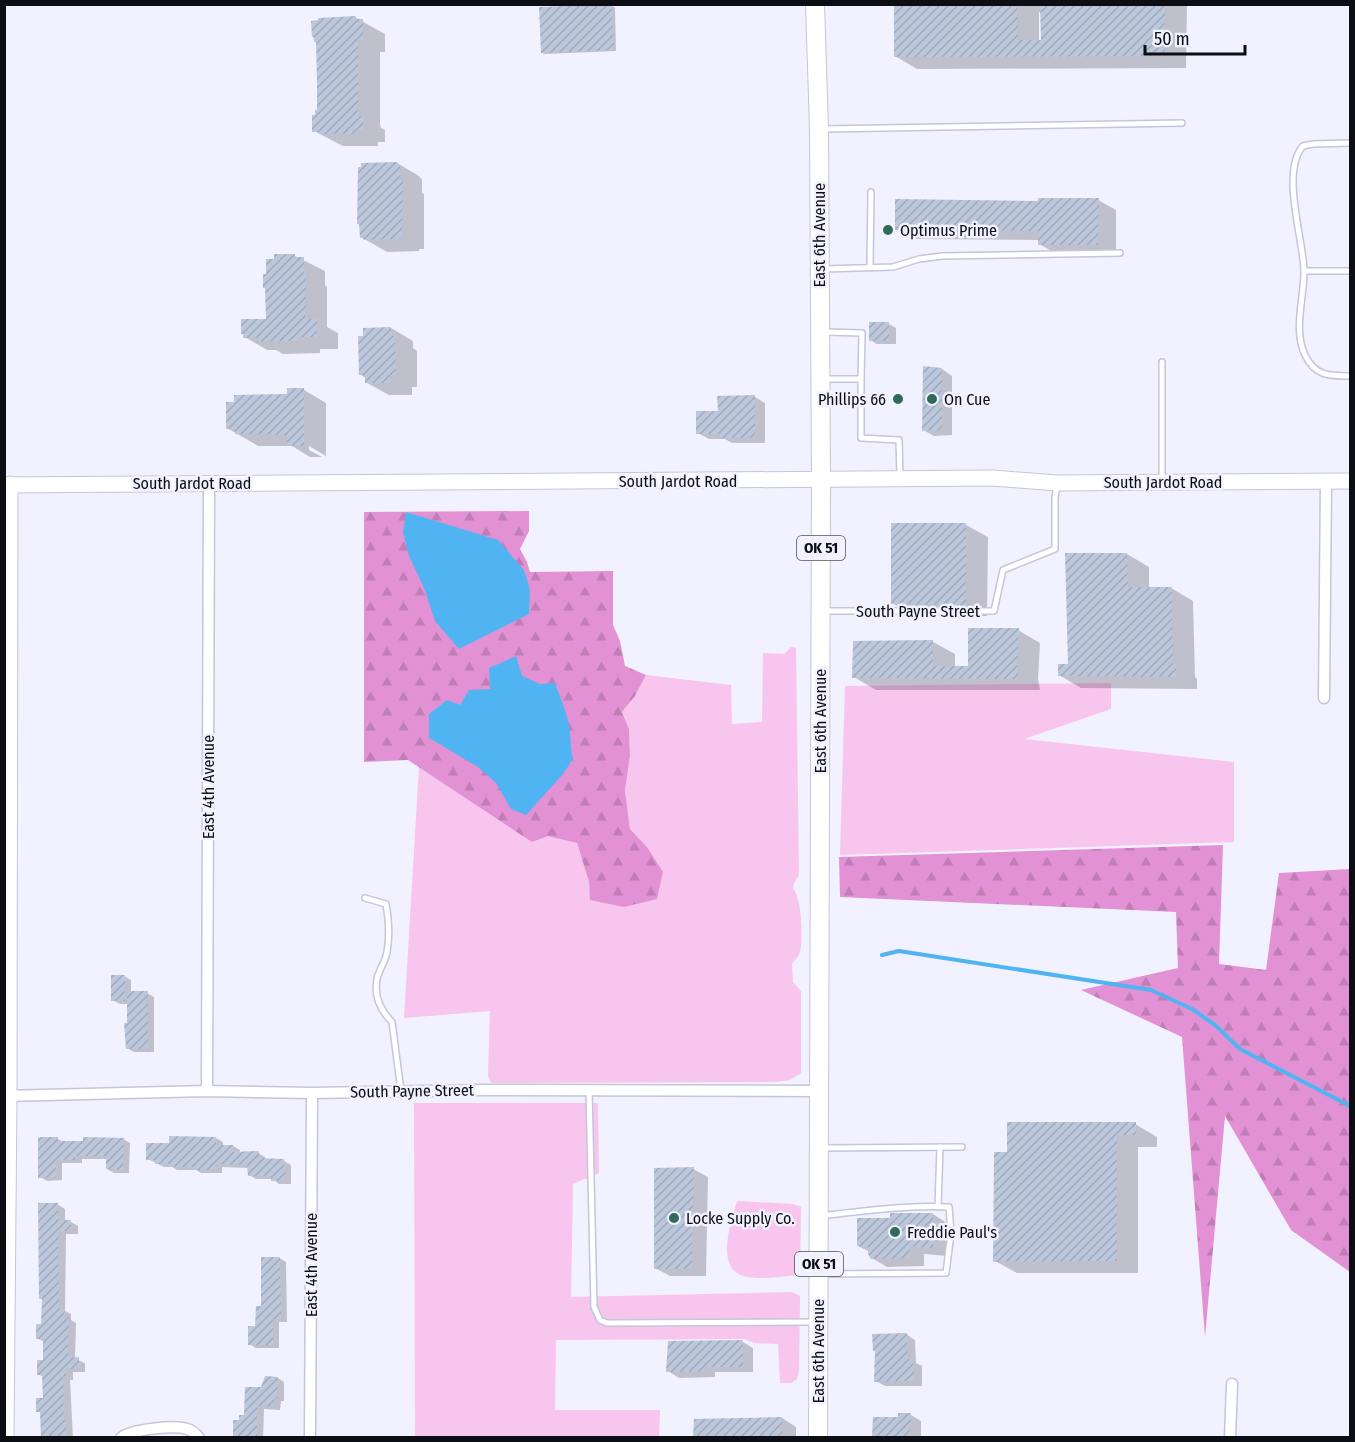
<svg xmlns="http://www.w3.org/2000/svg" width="1355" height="1442" viewBox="0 0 1355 1442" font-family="'Fira Sans Condensed',sans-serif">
  <defs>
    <pattern id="forest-firs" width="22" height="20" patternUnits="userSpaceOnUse" patternTransform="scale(1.5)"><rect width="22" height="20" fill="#e292d4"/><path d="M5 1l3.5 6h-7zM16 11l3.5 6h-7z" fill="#c17db5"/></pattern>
    <pattern id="building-hatch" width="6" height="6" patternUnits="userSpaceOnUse" patternTransform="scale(1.5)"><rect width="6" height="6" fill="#bcc7dc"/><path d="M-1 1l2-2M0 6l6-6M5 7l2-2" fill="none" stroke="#a0aabc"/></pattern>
  </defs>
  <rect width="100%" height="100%" fill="#f1f1ff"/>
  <path fill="#f7c5ed" d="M791,647L796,648L799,875L794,883L793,889C802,897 803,939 800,952C799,956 795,960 792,964L793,982L801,991V1073L790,1080L775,1082L491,1083L488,1076L490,1011L404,1018L419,767L520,833L548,835L577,843L589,882L590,900L647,847L630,829L625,790L630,756L629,729L622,712L635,696L646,675L731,685L732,724L762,722L763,653L784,654Z
    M1111,683V709L1024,739L1234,762V842L840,855L845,686Z
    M414,1103H598L599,1173L573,1184L571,1297L792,1292L800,1296L799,1370L797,1379L791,1383H780L778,1344L754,1343L745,1339L556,1340L555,1410H660L659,1437H415Z
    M737,1201L793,1204L801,1207L800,1275C784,1276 764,1280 748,1277C713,1272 731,1222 737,1201Z"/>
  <path fill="url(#forest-firs)" d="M529,511V531L520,549L527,562L530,572L613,571V625L620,641L625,666L646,675L635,696L622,712L629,729L630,756L625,790L630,829L647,847L663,872L657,899L624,907L590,900L589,882L577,843L548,836L532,842L408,760L364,762V512Z
    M1223,845L1219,964L1266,970L1279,873L1350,869V1272L1291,1230L1225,1116L1205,1337L1182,1037L1081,990L1178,968L1176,912L840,897L839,857Z"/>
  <path fill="#51b4f2" d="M406,512L498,540L524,570L530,590L529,614L459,649L435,621L424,588L409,556L403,532Z
    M516,656L522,676L540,684L555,683C560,697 566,710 569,725C571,737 570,747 573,759L563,774L526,815L511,809L496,783L478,767L429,738V714L447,700L460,705L469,690L490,689L489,668Z"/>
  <path fill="#0003" fill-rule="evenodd" d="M895,4H1187L1186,68L917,69L895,56ZM1039,12H1041L1043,42H1039Z
    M612,6L615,8L616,51L545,54L542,52Z
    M356,18L385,34V52H380V124L381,128L385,130V142H378V146H343L314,131L318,111V42L313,37Z
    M397,163L419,176L422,180V193L424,194V249H419V251L387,252L361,237Z
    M1098,200L1116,210V255L1057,254L1039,244V240L914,239L897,229L1040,202Z
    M295,256L325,271V285L327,287V327L338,333V349H320V353L283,354L276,350H267L245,337L268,321Z
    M889,324L896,328V344H877L870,340Z
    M391,328L413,341V348L417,351V387H412V395H389L367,383L366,378L361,375L365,337Z
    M942,369L952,376V435L934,436L923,430Z
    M288,390H304L326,403V456L309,446V450L322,457H310L292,446H258L227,428L288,396Z
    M755,397L765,403V443H732L725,439H709L698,433Z
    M966,525L988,537L987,616H914L892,603Z
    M1127,554L1149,567V588H1171L1193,601L1195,677L1197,679V689L1081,688L1059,675L1069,665Z
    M1018,630L1040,643L1038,679L1040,690H876L854,677L933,642L955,654V667H969Z
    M124,976L131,980V993H147L154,997V1052H134L127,1048L128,1004H120L113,1000Z
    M1135,1124L1157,1137V1147H1138V1273H1017L995,1261L1008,1153Z
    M216,1138L223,1142V1146H233L240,1150V1153H258L265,1157V1160L284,1161L291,1165V1184H279L273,1179H256L249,1175V1168L222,1167V1173H201L196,1170H177L172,1167H164L148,1159L170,1144Z
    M58,1139L65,1143L123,1139L130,1143L129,1173H114L107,1169L108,1159H82V1163H62V1180L47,1181L40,1177Z
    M693,1169L708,1177L706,1276H670L655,1268Z
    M57,1204L65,1209V1222H71L78,1226V1234H66L65,1311L71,1314V1320L76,1323L75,1359L85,1363V1372H73V1380H70L73,1438H42L41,1413L38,1411L44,1399V1377L38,1374L44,1361V1342L37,1338L43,1325Z
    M933,1214L947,1223V1256L924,1254V1266L887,1267L872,1258L870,1252L858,1246L891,1219Z
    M279,1258L286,1262L287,1322H279V1348H256L249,1344L257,1327Z
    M906,1334L915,1340L916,1363L922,1366V1386H885L876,1381Z
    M743,1342L753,1348V1372H715V1377L679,1378L668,1371Z
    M278,1378L284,1382V1401H281L280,1410L264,1409L263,1438H235V1422H241L263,1389Z
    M911,1415L921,1421V1438L873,1437L874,1419H899Z
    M782,1418L796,1427V1438H695V1421Z"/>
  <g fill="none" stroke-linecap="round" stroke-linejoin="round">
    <path stroke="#51b4f2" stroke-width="4" d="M882,955L899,951L1151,990L1192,1009L1215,1025L1240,1049L1350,1106"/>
  </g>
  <path fill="url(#building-hatch)" d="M612,4L614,50L541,53L539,7Z
    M894,4H1017L1018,40H1041L1040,5L1165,4V56L894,57Z
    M356,16V19H363V40H358V111L359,116H363V130H356V134H319V132H312V115H315V110H317V80L316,42H314V37H312L311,21L318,20V18Z
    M397,162L398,166L400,165V180H403L402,237H398V239L364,240L363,238H360L359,224H357L358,167H361V163Z
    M1038,198H1099L1098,245H1038V231L895,230V199L1038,201Z
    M274,254H295V257H304V273H306L305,319H317V337H298V341L259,342V338H243V334H241V319H266L265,288H263V274H266V259H274Z
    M869,322H889V341H869Z
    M391,327L392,336H395L396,375H390L391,383H365V375H359L358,336H363V328Z
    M923,366L942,368V430L922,431Z
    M287,388H304V446H287V435L235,434V429H226V402H234V395L287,394Z
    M755,395V438H720V434H696V411H718L717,396Z
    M891,523H966V605L891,604Z
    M1065,553H1127L1128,587H1172L1173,664H1176V677L1058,676V664H1068Z
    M968,628H1019L1017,666H1018V679L852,678L853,641L933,640V666H968Z
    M111,975H125V1001H111Z
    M127,991H148V1049H126L124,1023H127Z
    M1007,1122H1136V1135H1117V1261L993,1262L994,1152H1007Z
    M169,1136L216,1137V1145H233V1152L259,1151V1158L284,1159L285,1181H271V1176H248L247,1165L216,1164L215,1170H193V1167H169V1164H155V1160H146V1143H169Z
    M41,1137H58V1141H83V1137L124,1138L123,1170L106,1169V1156H75V1160H56V1177L38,1178V1138Z
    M694,1167L692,1269H654V1168Z
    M38,1203H58V1220H71V1231H59L58,1242L59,1309H64V1317H69L68,1358L79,1357V1369H66V1376L63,1377L64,1420H66V1437H41L40,1412H36V1398H43L42,1375H37V1360H43V1339H36V1324H41L42,1299H39Z
    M890,1213H933V1248L910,1246L909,1258L871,1259L868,1254V1247L857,1246V1218H890Z
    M261,1257H280L281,1319H273V1345H248V1326H255L256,1306H261Z
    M907,1333L908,1359H913L914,1381L874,1382L875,1351H873L872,1334Z
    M743,1340V1367H704V1372H666L668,1341Z
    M265,1376L278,1377L277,1398H274V1407L257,1406V1437H233V1420H239V1415H244L245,1387H261Z
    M898,1413H911L910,1437H872L873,1417H898Z
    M782,1417V1437H693L694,1419Z"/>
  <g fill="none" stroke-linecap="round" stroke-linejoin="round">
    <g stroke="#c5c5db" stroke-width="8">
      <path id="lane" d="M823,129L1182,123
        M1350,143L1313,144L1303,146C1280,172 1304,241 1304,272C1304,298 1293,330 1305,355C1315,376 1329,376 1350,376
        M870,266L871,192
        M823,269L893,267L919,259L942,256L1120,253
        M1304,271H1350
        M824,332L862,333L861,379
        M1162,362V481
        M825,379H861V438L899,440L900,477
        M825,611H994L1003,570L1055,549V498L1057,484
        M365,898L386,904C389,920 390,935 387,952C386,961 379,969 377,979C374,995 380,1010 392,1022L401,1091
        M589,1090L594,1307L600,1320L607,1323L814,1322
        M821,1148L962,1147
        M938,1207L940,1147
        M820,1216C863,1211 905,1205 949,1207L951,1233L946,1273L820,1274"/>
    </g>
    <g stroke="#c5c5db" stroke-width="13">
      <path id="street" d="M1324,698L1326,481
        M207,1091L209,483
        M4,1096L207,1091L312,1093L484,1090L820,1091
        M121,1438C130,1429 176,1425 187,1429C192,1430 196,1434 199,1438
        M310,1438L312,1093
        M1230,1438L1232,1384"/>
    </g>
    <g stroke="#c5c5db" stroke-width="17">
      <path id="secondary" d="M4,485L993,478L1057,483L1350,481
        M6,1438L9,1096L10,484"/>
    </g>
    <g stroke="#c5c5db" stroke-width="20">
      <path id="primary" d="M815,4L819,129L821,479L818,1438"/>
    </g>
    <use href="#lane" stroke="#fff" stroke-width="5"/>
    <use href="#street" stroke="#fff" stroke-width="10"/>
    <use href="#secondary" stroke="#fff" stroke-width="15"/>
    <use href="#primary" stroke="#fff" stroke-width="18"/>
  </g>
  <g fill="#2f6c58" stroke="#f1f1ff" stroke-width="2">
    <circle cx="888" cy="230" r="6"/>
    <circle cx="898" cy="399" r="6"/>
    <circle cx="932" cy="399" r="6"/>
    <circle cx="674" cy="1218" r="6"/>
    <circle cx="895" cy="1232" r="6"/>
  </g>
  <g text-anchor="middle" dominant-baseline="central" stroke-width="5" stroke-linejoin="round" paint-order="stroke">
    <g fill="#f1f1ff" stroke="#51515a" stroke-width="1.5">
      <rect x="797" y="536" width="48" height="24" rx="4.5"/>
      <rect x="795" y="1252" width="48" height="24" rx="4.5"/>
    </g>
    <g font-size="15" font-weight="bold" fill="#0d0d14">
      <text x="821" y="548">OK 51</text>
      <text x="819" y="1264">OK 51</text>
    </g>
    <g font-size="16" fill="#0d0d14" stroke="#f1f1ff" text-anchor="start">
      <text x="900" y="230">Optimus Prime</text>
      <text x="886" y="399" text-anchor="end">Phillips 66</text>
      <text x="944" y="399">On Cue</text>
      <text x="686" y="1218">Locke Supply Co.</text>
      <text x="907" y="1232">Freddie Paul's</text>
    </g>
    <g font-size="16" fill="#0d0d14" stroke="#f1f1ff">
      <text transform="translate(819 235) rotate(-90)">East 6th Avenue</text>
      <text x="678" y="481">South Jardot Road</text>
      <text x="1163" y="482">South Jardot Road</text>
      <text x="192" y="483">South Jardot Road</text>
      <text x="918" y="611">South Payne Street</text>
      <text transform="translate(820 721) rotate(-90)">East 6th Avenue</text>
      <text transform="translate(208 787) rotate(-90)">East 4th Avenue</text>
      <text transform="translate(412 1091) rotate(-1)">South Payne Street</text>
      <text transform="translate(311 1265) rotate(-90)">East 4th Avenue</text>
      <text transform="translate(818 1351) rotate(-90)">East 6th Avenue</text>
    </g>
  </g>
  <rect width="1355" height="1442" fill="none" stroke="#0d0d14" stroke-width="12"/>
  <path d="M1145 45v9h100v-9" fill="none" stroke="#0d0d14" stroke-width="3"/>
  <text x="1154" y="45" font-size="18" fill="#0d0d14" stroke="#f1f1ff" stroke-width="4.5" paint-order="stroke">50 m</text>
</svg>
